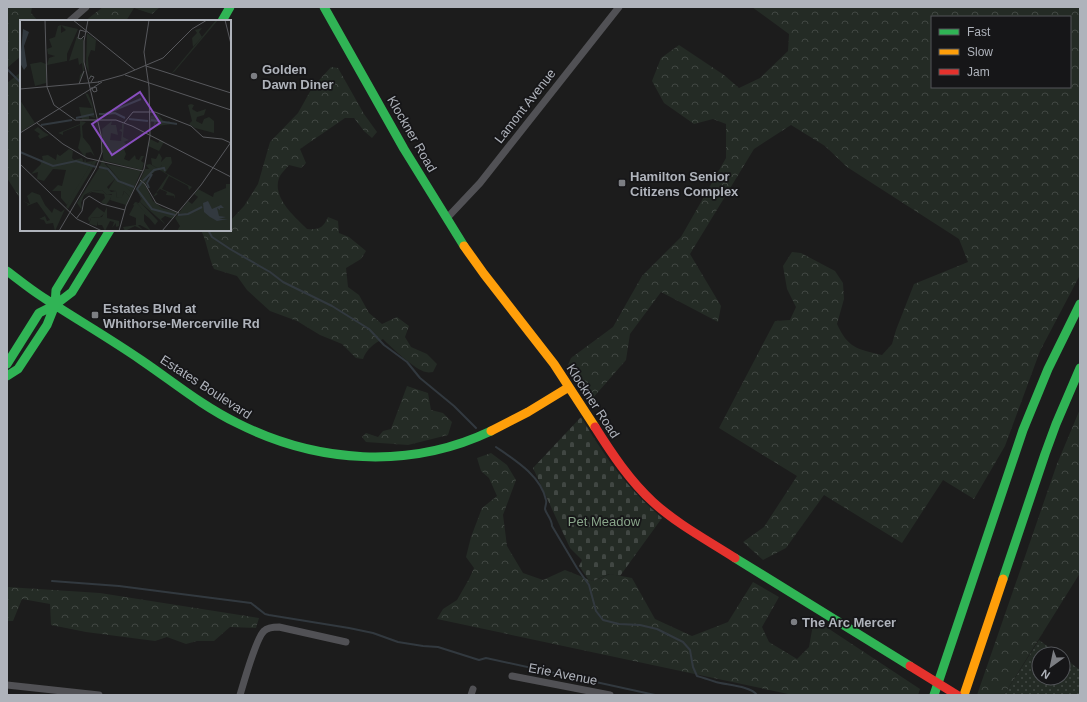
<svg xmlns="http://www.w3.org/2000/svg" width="1087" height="702" viewBox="0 0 1087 702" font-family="Arial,sans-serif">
  <defs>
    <pattern id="grass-dots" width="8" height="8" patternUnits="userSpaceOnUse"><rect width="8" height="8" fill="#242b25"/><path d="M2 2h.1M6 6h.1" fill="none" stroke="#414743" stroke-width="1.8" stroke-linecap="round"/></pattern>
    <pattern id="forest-crowns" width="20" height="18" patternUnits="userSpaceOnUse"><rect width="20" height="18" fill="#242b25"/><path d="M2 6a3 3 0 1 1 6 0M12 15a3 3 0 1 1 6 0" fill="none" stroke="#414743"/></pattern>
    <pattern id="cemetery-stones" width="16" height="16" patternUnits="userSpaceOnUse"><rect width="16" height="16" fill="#242b25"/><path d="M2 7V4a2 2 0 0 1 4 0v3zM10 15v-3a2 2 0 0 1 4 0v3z" fill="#414743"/></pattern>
  </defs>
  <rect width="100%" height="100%" fill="#1c1c1c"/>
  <path fill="url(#grass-dots)" d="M1039,640L1058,654H1039V678H1063V657L1080,670V695H1004Z"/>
  <path fill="url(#forest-crowns)" fill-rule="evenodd" d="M7,7H32L31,13L38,21H21V56L7,68Z
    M103,7H160L152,14L134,8L126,21H85Z
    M752,7H1080V275L1040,351L1005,446L974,499L943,480L902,543L824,495L786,548L763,560L743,542L764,527L797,476L719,428L775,321L790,320L796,307L787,289L783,266L792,252L801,253L835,271L843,283L844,299L837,324C848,348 857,349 882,355L892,344L896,330L914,284L968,262L959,239L847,167L825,146L791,125L754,149L690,254L721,306L718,322L661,292L630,334L626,360L592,399L568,365L571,358L613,327L642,276L681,237L726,158V124L713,119L694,124L664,103L652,81L661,58L679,45L724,75L739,88L760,78L788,51L789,34ZM932,17H1070V87H932Z
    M331,67L338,68L364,114L377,132L372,138L364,131L354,118H345L300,149L306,163L301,168L289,165C286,169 281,173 279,178C272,198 295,217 307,229C319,230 323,228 328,217L338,221L339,233L349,237L366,251L361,259L346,268L348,287L359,295L369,313L382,324L397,317L409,326L405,337L411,347L427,354L437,364L433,372C431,372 429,373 426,372C415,370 391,347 383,339C374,343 366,350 363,359L356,358L342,344L320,335L297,321L270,311L247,290L237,276L214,269C208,256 207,242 201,230H230V221L244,206L258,184L270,142L298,113L312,88Z
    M21,72V200L7,178V83Z
    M407,386L428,393L431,410L443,413L452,422L448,435L408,445L366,442L362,437L366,433L378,437L383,431L391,429Z
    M1080,409V573L1004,695H977L1057,464Z
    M491,453L507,465L516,480L503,515L507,546L523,573L543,580L565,570L593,581L610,574L632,578L655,619L692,636L728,622L753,582L779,597L762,627L769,642L797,659L809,647L814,619L920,689L918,695H793L437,619L443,609L457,600L469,579L474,568L466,557L471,537L482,508L497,496L489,478L481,471L477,458Z
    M7,587L100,593L259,618L256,628L230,627L214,641H197L186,644L167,637L155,641L86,632L51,625L50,604L22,599L13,621H7Z"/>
  <path fill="url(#cemetery-stones)" d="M581,417C605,457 626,487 662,518L620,576L609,574L593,581L588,579L579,566L582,560L570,548L533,468Z"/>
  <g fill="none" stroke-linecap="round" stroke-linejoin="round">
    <path stroke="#32393f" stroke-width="2" d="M7,69L21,83
      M208,230L212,237L230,249L270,272L283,282L332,306L369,329L384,345L407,362L420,378L454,406L476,428
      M496,447C515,460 541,476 546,500C547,503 545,506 545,509C546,514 552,519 552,526L577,568L589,585L596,611L603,620L619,624L640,625L657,629L683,642L690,650L693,667L697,676C704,678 710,680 716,682C726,685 751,686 757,695
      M52,581L119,586L251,603L265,614L269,615L349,628L373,633L398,642L423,646L438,647L479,660L486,658L655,695"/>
    <path stroke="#515155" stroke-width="7" d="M70,21L86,7
      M447,218L480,183L619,7
      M512,676L610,695
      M7,685L99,695
      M240,695C244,682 256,638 264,631C268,627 274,627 279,627L346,642
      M471,695L473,689"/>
    <path stroke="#30b455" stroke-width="9" d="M324,7L404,149L464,246
      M222,21L230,7
      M7,271C19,280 31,290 44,298C76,319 109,338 141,360C172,381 202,406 237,423C316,463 409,470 491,431
      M7,364L39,313L55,305L72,292L110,230
      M7,376L18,369L47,325L55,305L56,290L93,230
      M735,558L910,666
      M1003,579L1045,454L1056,424L1080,368
      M934,695L1023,430L1048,369L1080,304"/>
    <path stroke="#ff9f0a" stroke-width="9" d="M464,246L484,274L554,364L595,427
      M491,431L528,412L569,387
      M964,695L1003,579"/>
    <path stroke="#e5322d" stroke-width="9" d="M595,427C612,454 630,481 653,502C677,524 707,540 735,558"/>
    <path stroke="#e5322d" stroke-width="9" d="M910,666L957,695"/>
  </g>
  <g fill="#7c7e83" stroke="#161618" stroke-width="1.5">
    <circle cx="254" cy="76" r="4"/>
    <rect x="618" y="179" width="8" height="8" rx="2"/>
    <rect x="91" y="311" width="8" height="8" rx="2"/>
    <circle cx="794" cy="622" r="4"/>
  </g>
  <g text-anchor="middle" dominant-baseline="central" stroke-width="3.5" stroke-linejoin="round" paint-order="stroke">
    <g font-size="13" font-weight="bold" fill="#afb3bb" stroke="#161618" text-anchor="start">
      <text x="262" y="69">Golden<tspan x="262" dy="15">Dawn Diner</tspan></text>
      <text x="630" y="176">Hamilton Senior<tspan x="630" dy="15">Citizens Complex</tspan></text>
      <text x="103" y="308">Estates Blvd at<tspan x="103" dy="15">Whithorse-Mercerville Rd</tspan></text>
      <text x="802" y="622">The Arc Mercer</text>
    </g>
    <g font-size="13" fill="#afb3bb" stroke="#161618">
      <text transform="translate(525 106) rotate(-52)">Lamont Avenue</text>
      <text transform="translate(412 134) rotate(60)">Klockner Road</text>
      <text transform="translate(206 387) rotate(33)">Estates Boulevard</text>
      <text transform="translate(593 401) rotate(57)">Klockner Road</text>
      <text transform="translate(563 674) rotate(11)">Erie Avenue</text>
    </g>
    <g font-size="13" fill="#88a489" stroke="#161618">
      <text x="604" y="521">Pet Meadow</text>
    </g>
  </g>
  <g transform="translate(20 20)">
    <rect width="211" height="211" fill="#1c1c1c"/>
    <path d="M196,0H198L155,51L151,54ZM60,101L66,102L62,106L63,118L68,126L61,116V122L60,105L43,112V115L38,113L60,104ZM82,170L87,175H93L86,185L81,182L85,178L84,174L72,172L64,177L72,171ZM77,187L85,193L80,197L71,198L69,202L68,198Z" fill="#242b25"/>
    <path d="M41,5L58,9L47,34V41L27,45L29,38L35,36L28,34L27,29L32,27L29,19L35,17L38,6L41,5V13L46,10ZM182,8L179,12L182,17L173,27L172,18L177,13L175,10ZM67,13L76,20L75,31L71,30L68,38L69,54L75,57L70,56L66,45ZM57,16L59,19L63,18L64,52L59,62L60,55L63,52L62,43L59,45L58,38L49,41ZM21,42L26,44V63L15,66L10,44ZM65,73L68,74L72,83L75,98L69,96V99L62,100L59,87L72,88ZM171,84L174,85L172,89L177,92L186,89L184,95L177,97L176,101L182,104L184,99L189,97L194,101V113L175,108L169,104L172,101L168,85ZM138,94L145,103L149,101L153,104L137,106L138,98L133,110L134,102H130L131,96ZM92,101L91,105H96L98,115L91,113L90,120L101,121L102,112L99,110L102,109V103L104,104L103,117L109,120L104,122L108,126L104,129L106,134L104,139L109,141L115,135L116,139L119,140L121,136H124L121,141L124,143L122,150L85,141L83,138L82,109ZM18,107L24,112L29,115L20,119L18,116L20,114L14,110ZM61,115L70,126L75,137L71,132L66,133L65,137L58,128ZM49,129L53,131L52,138L54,140L62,138L64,143L65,138L66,142L73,141L47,185L41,178V171H32L38,165L42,166L46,150L33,149L24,161L17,159L18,152L11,154L21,144L20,140L23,141L22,136L28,135L36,140L37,134L40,136ZM86,144L121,151L112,173L105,166ZM130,144L139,149L142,145V151L172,167L169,170L168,166L149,156L142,169L154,174L155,176L154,179V176L146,175L147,172L140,169L136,173L138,174L133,177L148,155L138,149L128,157L125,165L133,181L142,188L157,192L153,199L145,196L141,199L146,205L120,182L122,178L116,170L125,149H129L126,145ZM79,148L86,149L95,159L87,167L91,172L96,171L97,178L103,175L104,171L110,177L106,185L90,180L92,174L87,175L82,170L72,171L64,175L61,183L62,190L57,183ZM12,172L20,175L25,185L32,193L34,188L41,192L45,189L35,211L33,203L26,204L24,200L19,199L25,196L27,201L30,200L17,182L7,186L8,184L3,181L10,184L7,176ZM116,182L134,202L124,194V201L131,211L120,205H118L123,210L115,206L105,211L103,207L116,205V198L109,195ZM87,187V198L99,201V206L96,207V203L92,208L94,202L90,201L85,211L82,205H78V201L77,206L69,204L71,198L82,197Z" fill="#242b25"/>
    <path d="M130,119L138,123L140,120L144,122L139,131L128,126ZM139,133L142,138L141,142L146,137H151L152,143L145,153L141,150L142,145L139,149L132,145L131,138L136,139ZM83,138L85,144L112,173L110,177L104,171L102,177L97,178L96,171L88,170L95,159L86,149L79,148ZM73,141H77L48,189L46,187L52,175ZM117,170L122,178L120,182L138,201L135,205L117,183L115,186L113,185L115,182L119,183L121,179Z" fill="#242b25"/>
    <path d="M0,80L15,103L0,112Z" fill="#242b25"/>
    <path d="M206,164H211V211H157L160,206L155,198L168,181L172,184L178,177L174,174L178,169L193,177L194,173L206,168Z" fill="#242b25"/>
    <path d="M3,9L9,12L4,26L7,46L4,50L0,43ZM188,181L192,189L201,185L204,188H200V190L197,188L199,196L206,197L199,199H208L197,201L190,197L184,192L183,183Z" fill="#32393f"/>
    <path fill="none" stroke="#32393f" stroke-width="2" d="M79,94H85L121,79M86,94L95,93L105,98M56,98L74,94M109,99L128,101M131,100L157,104M21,105L52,100M0,132L33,146L56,141L76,147M79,147L88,149L98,161L114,167M123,161L134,150L144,148L145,151M122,162L117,169L132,189L155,195M129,168L127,163L132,154M158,195L168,194L182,187"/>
    <path fill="none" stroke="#57585c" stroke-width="1" d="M25,0L27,67L34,85L55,100H96L112,106L211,157M53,0L115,50M205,0L211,24M64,16L61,19L58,18L60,10L67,12M126,46L211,73M105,55L211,90M69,59L71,56L74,57L71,62M78,62L103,55L143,38L172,9L187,0M59,64L64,51M0,69L79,62M70,69H71L73,68L76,67L77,71L74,72L73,71L72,69V67M17,103L43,124L67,138L123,151M104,103L113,92H135L171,106L183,117L202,119L211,123M0,113L82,62M0,144L57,199L82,211M120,160L125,164L136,183L159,193M56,199L62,191L64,180L69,176L82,184L105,190M39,211L76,148L82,132L81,115L64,42V21L68,0M99,211L106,186L124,149L130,116L129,67L124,32L129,0M142,211L181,165L211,122"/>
    <path fill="#884ebe" fill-opacity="0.15" stroke="#884ebe" stroke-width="2" d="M120,72L140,103L92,135L72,104Z"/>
    <rect width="211" height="211" fill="none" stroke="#afb3bb" stroke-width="2"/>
  </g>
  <rect width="1087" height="702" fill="none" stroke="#afb3bb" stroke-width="16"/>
  <rect x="931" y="16" width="140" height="72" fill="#161618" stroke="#535559"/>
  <rect x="939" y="29" width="20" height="6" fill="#30b455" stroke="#535559"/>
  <text x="967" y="36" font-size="12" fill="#afb3bb">Fast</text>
  <rect x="939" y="49" width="20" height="6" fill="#ff9f0a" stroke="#535559"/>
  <text x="967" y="56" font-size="12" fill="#afb3bb">Slow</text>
  <rect x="939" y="69" width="20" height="6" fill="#e5322d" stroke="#535559"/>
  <text x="967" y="76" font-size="12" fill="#afb3bb">Jam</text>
  <g transform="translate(1051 666) rotate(213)"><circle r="19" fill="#161618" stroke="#535559"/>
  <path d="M0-3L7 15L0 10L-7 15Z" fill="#7c7e83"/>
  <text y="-6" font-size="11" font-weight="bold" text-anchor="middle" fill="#afb3bb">N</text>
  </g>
</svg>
